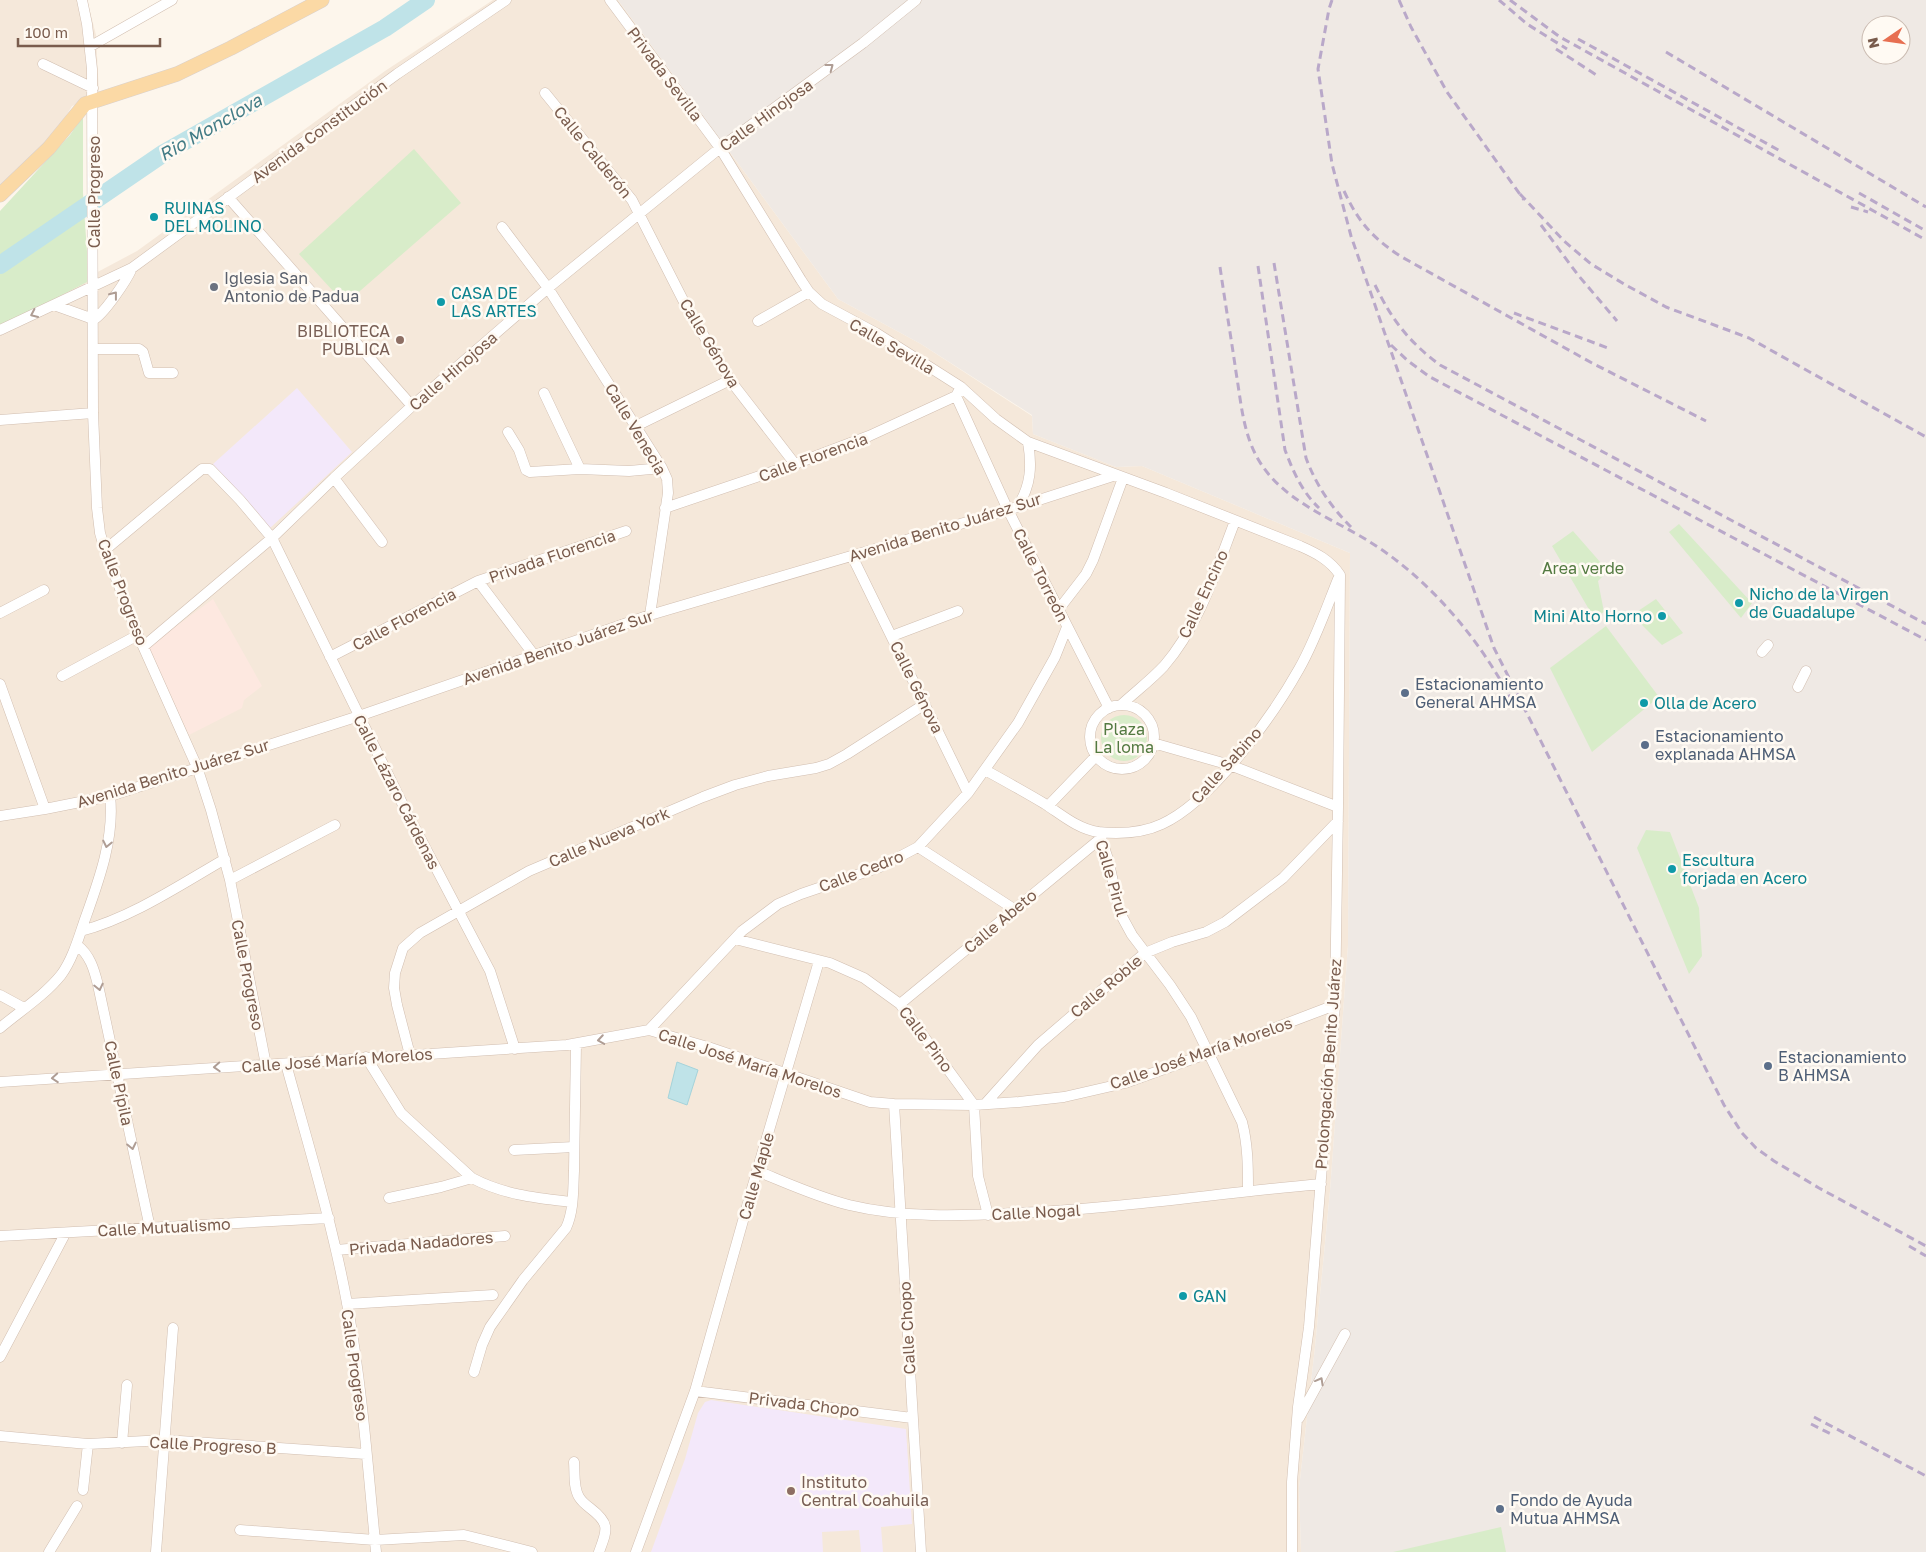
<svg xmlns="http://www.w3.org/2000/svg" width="1926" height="1552" viewBox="0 0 1926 1552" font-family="'Golos Text',sans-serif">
  <rect width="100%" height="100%" fill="#fdf6ec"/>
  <path fill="#f5e8da" d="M0,0H87L96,35L99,95L72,106L49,144L0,189Z
    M493,0H618L838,299L921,344L1032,416L1033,434L1116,467L1142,466L1350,553L1348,945L1330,1191L1315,1347L1299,1488L1301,1552H0V324L137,251L385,71Z"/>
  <path fill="#fde8e0" d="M213,599L262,686L244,700L242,708L189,735L148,647Z"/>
  <path fill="#efe9e4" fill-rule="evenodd" d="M618,0H1926V1552H1301L1299,1488L1315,1347L1330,1191L1348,945L1350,553L1142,466L1116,467L1033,434L1032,415L921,344L838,299ZM1871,25H1901V55H1871Z"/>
  <path fill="#f3e8fa" d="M297,388L352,452L269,529L213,464Z
    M711,1400L906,1429L912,1524L881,1527L883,1552H861L859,1530L822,1532L823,1552H651L685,1459L698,1413L705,1402Z"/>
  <path fill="#d8ecc9" d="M83,116V193L89,281L0,327V211L70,135Z
    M414,149L461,203L345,304L299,254Z
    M1679,524L1752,603L1741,618L1669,532Z
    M1573,531L1608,571L1598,581L1604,612L1594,618L1552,546Z
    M1656,599L1683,633L1662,645L1632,615Z
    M1606,626L1659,697L1592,752L1550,668Z
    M1101 738a23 23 0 1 1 46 0a23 23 0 1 1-46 0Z
    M1646,830L1670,832L1699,908L1702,956L1689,974L1637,848Z
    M1501,1527L1506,1552H1393Z"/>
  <path fill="#bfe3e8" stroke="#a5d3da" d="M677,1062L698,1070L687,1105L668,1098Z"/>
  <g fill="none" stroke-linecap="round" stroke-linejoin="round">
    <path stroke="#bfe3e8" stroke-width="18" d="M0,265L164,153L385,28L426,0"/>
    <g stroke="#d1beb0" stroke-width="11">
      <path id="minor" d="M82,0L87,24L92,69L93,413L97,508L100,533L105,550L138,635L197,767L211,810L230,880L266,1065
        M610,0L720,148L801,280L809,292L822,304L876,333L961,387L996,419L1028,442L1166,493L1300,546C1316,553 1330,560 1340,575L1338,807L1335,1005L1309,1327L1298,1407L1292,1482V1552
        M91,46L172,0
        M43,64L93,88
        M545,93L632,200L684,302L730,380L795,464
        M228,197L412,406
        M502,227L548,288L662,468L667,479L668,493L650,615
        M54,305L93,319
        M93,320C104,314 127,280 132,268
        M758,321L809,292
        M0,330L132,268L397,74L506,0
        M93,349H139L143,352L149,373H173
        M961,387L956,396L1008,510L1109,708
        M544,393L580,469
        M0,420L93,413
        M636,426L730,380
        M508,432L519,450L526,470L530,472L580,469L629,471L662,468
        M334,478L382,542
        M1018,506C1031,485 1032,466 1028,442
        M665,508L795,464L869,436L956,396
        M105,550L202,469H210L240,500L272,538L405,809L490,971L515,1049
        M852,556L968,793
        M478,581L534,655
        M1059,609L1086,574L1093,560L1123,478
        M0,613L44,590
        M892,636L958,611
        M144,646L272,538L334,478L412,406L548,288L720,148L863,43L916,0
        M1762,652L1768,645
        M330,657L478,581L626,531
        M62,676L138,635
        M0,684L45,809
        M1798,687L1806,671
        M1121,705C1135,692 1151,680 1164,666C1199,626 1216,570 1235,521
        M1090 737a32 32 0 1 1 64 0a32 32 0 1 1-64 0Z
        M1153,743L1230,765L1338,807
        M985,770C1005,781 1025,792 1045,804C1062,815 1078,829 1098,832C1118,834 1143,833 1162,824C1212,801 1272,717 1299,669C1315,641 1326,609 1338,579
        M1048,806L1096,756
        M0,816L45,809L110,796L359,716L650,615L1008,510L1116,475
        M1099,832L1108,859L1120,913L1132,935L1170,985L1191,1017L1242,1122C1248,1145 1248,1167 1248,1190
        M918,847L1014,909
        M230,880L335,825
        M81,931C131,918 180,885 225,859
        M735,939L830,963L864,978L900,1004L974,1105L978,1176L988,1215
        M77,945C90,955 94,969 98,985L150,1228
        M0,995L24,1008
        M900,1004L1100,839
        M0,1028C20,1011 44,996 61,975C72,960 78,940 84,922C98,883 115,838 110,796
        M649,1030L742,931L778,904L801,894L880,867L918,847L968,793L1018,723L1055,657L1067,627
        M410,1055L397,1005L394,988L395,973L403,948L420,933L529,871L703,797L735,785L768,776L816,768L829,764L847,754L925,704
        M366,1057L401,1113L472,1178C504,1195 537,1198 572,1202
        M286,1064C308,1144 332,1222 347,1303C362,1385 368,1469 376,1552
        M0,1082L567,1045L649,1030L711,1048L870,1102L894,1104L974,1105L1019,1102L1064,1097L1125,1083L1209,1053L1335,1005
        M894,1104L921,1552
        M985,1104L1038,1045L1145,953L1172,942L1206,932L1225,922L1283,878L1338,821
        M514,1150L574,1147
        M757,1171C787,1183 817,1197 849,1205C903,1218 960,1216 1015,1213C1117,1209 1219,1193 1321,1184
        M389,1198L441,1187L472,1178
        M0,1236L329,1218
        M336,1250L505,1236
        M347,1304L493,1295
        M0,1357L65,1234
        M474,1372L482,1345L490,1327L523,1280L566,1228C574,1211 573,1190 574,1171C575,1129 575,1086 576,1044
        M695,1391L912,1418
        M1299,1418L1345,1334
        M0,1436L88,1444L165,1440L366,1454
        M122,1443L127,1385
        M574,1462C575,1473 573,1487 579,1497C582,1502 586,1505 590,1508C611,1524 607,1530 599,1552
        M83,1490L88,1444
        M240,1530L375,1540L464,1535L532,1552
        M49,1552L77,1506
        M156,1552L173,1328
        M636,1552L695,1391L757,1171L819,961"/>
    </g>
    <g stroke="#dad1cd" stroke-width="15">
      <path id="major" d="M0,195L49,148L85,104L177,74L231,48L322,0"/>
    </g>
    <use href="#minor" stroke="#fff" stroke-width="10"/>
    <use href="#major" stroke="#fbd9a5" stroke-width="14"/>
    <path stroke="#b9a8c9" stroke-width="3" stroke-dasharray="8 5" stroke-linecap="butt" d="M1332,0L1329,9L1318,69L1332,164L1351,236L1494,648L1724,1105L1742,1133L1756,1148L1774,1161L1819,1188L1926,1246
      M1399,0L1411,27L1447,92L1524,200
      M1499,0L1527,24L1567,49
      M1510,0L1560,37L1926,240
      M1578,39L1782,152
      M1556,49L1598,76
      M1666,52L1926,207
      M1344,191C1359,223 1372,237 1400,256L1592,363L1706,421
      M1859,193L1926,231
      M1520,194L1564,241L1591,264L1624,284L1666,307L1749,338L1926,437
      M1851,207L1868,212
      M1541,225L1578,275L1617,321
      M1274,263L1306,458C1316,485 1331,507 1351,527
      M1258,266L1285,450C1293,471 1302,492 1319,508
      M1220,267C1225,302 1231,337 1236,372C1241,402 1243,433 1258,459C1282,501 1332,518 1370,542C1429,579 1478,637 1511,699
      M1375,285C1392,320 1408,341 1440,365L1926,624
      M1514,313L1608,348
      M1391,345L1408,361L1430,377L1926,640
      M1909,1246L1926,1256
      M1814,1417L1926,1476
      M1811,1424L1833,1435"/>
  </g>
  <defs><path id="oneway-chevron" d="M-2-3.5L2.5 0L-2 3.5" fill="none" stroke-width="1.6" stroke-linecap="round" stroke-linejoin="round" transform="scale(1.25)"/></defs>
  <g stroke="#af9d94">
    <use href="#oneway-chevron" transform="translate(830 67) rotate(-37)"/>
    <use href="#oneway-chevron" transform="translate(114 295) rotate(-52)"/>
    <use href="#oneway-chevron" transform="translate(34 314) rotate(155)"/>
    <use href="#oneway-chevron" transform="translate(107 844) rotate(102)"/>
    <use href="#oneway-chevron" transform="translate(99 987) rotate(77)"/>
    <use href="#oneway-chevron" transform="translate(601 1040) rotate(171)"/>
    <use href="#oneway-chevron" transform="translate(217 1067) rotate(177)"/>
    <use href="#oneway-chevron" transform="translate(55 1078) rotate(176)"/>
    <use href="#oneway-chevron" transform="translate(132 1146) rotate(78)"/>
    <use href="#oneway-chevron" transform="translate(1320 1381) rotate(-61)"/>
  </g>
  <g fill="#0f9aa8" stroke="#fffaf3" stroke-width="2">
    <circle cx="154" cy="217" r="5"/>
    <circle cx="441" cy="302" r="5"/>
    <circle cx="1739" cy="603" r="5"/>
    <circle cx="1662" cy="616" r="5"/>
    <circle cx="1644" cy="703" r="5"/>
    <circle cx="1672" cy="869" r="5"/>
    <circle cx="1183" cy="1296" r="5"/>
  </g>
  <circle fill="#6b7280" stroke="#fffaf3" stroke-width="2" cx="214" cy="287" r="5"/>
  <g fill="#8d6e63" stroke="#fffaf3" stroke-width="2">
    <circle cx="400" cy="340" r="5"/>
    <circle cx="791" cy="1491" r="5"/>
  </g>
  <g fill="#5c6f8a" stroke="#fffaf3" stroke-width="2">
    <circle cx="1405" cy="693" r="5"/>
    <circle cx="1645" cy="745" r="5"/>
    <circle cx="1768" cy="1066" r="5"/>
    <circle cx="1500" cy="1509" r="5"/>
  </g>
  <g text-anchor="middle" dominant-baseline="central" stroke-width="5" stroke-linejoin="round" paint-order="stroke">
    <g font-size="16" fill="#7a5c4d" stroke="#fffaf3">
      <text transform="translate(665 74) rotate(53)">Privada Sevilla</text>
      <text transform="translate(766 115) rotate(-36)">Calle Hinojosa</text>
      <text transform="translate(319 131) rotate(-36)">Avenida Constitución</text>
      <text transform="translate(593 152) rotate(51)">Calle Calderón</text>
      <text transform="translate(94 192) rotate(-90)">Calle Progreso</text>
      <text transform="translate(710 343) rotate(59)">Calle Génova</text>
      <text transform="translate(892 346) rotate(30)">Calle Sevilla</text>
      <text transform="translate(453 371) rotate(-41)">Calle Hinojosa</text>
      <text transform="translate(636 429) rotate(59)">Calle Venecia</text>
      <text transform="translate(813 457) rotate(-20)">Calle Florencia</text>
      <text transform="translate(945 527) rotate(-17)">Avenida Benito Juárez Sur</text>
      <text transform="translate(552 556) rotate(-19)">Privada Florencia</text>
      <text transform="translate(1041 575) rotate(63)">Calle Torreón</text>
      <text transform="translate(123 592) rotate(69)">Calle Progreso</text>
      <text transform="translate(1203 594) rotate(-65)">Calle Encino</text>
      <text transform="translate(404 619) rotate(-28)">Calle Florencia</text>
      <text transform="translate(558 647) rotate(-19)">Avenida Benito Juárez Sur</text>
      <text transform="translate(917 687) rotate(64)">Calle Génova</text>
      <text transform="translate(1226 765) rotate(-48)">Calle Sabino</text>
      <text transform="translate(173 773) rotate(-17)">Avenida Benito Juárez Sur</text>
      <text transform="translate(397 792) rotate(63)">Calle Lázaro Cárdenas</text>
      <text transform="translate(609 837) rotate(-23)">Calle Nueva York</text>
      <text transform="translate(861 871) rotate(-21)">Calle Cedro</text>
      <text transform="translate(1112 878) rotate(74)">Calle Pirul</text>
      <text transform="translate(1000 921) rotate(-40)">Calle Abeto</text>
      <text transform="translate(248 975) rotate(79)">Calle Progreso</text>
      <text transform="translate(1106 986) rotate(-40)">Calle Roble</text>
      <text transform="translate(926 1039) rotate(53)">Calle Pino</text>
      <text transform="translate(1201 1053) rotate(-19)">Calle José María Morelos</text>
      <text transform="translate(337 1060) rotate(-4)">Calle José María Morelos</text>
      <text transform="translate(750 1063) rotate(18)">Calle José María Morelos</text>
      <text transform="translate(1328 1064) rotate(-86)">Prolongación Benito Juárez</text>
      <text transform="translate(119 1083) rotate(78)">Calle Pípila</text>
      <text transform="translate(756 1176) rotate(-74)">Calle Maple</text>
      <text transform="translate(1036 1212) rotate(-3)">Calle Nogal</text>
      <text transform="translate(164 1227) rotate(-3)">Calle Mutualismo</text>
      <text transform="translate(421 1243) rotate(-5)">Privada Nadadores</text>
      <text transform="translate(907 1328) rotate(-93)">Calle Chopo</text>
      <text transform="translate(355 1365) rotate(82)">Calle Progreso</text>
      <text transform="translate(804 1404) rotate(7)">Privada Chopo</text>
      <text transform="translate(213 1445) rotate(3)">Calle Progreso B</text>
    </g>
    <g font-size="16" fill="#0d838f" stroke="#fffaf3" text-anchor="start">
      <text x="164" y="208">RUINAS<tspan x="164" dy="18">DEL MOLINO</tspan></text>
      <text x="451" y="293">CASA DE<tspan x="451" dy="18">LAS ARTES</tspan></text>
      <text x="1749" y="594">Nicho de la Virgen<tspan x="1749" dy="18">de Guadalupe</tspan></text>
      <text x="1652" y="616" text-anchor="end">Mini Alto Horno</text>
      <text x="1654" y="703">Olla de Acero</text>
      <text x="1682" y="860">Escultura<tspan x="1682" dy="18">forjada en Acero</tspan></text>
      <text x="1193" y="1296">GAN</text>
    </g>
    <g font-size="16" fill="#5b616d" stroke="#fffaf3" text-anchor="start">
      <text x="224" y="278">Iglesia San<tspan x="224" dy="18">Antonio de Padua</tspan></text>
    </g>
    <g font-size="16" fill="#785e54" stroke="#fffaf3" text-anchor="end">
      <text x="390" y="331">BIBLIOTECA<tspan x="390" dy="18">PUBLICA</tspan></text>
      <text x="801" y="1482" text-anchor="start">Instituto<tspan x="801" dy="18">Central Coahuila</tspan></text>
    </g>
    <g font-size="16" fill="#537a41" stroke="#fffaf3">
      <text x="1583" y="568">Area verde</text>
      <text x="1124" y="729">Plaza<tspan x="1124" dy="18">La loma</tspan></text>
    </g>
    <g font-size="16" fill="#4e5e75" stroke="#fffaf3" text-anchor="start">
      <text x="1415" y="684">Estacionamiento<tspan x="1415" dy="18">General AHMSA</tspan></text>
      <text x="1655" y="736">Estacionamiento<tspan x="1655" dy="18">explanada AHMSA</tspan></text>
      <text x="1778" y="1057">Estacionamiento<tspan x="1778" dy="18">B AHMSA</tspan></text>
      <text x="1510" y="1500">Fondo de Ayuda<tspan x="1510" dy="18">Mutua AHMSA</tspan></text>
    </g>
    <g font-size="18" font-style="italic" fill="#437c86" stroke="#fffaf3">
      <text transform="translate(210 127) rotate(-30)">Rio Monclova</text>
    </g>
  </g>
  <g transform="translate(1886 40) rotate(257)"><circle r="24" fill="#fffaf3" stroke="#cabbb1"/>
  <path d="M0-4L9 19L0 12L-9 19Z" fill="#e76f51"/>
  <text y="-8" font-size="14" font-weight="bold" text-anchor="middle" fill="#7a5c4d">N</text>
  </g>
  <path d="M18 38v8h142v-8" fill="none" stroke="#7a5c4d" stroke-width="2.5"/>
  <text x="25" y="38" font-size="15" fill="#7a5c4d" stroke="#fffaf3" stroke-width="4" paint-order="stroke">100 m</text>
</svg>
